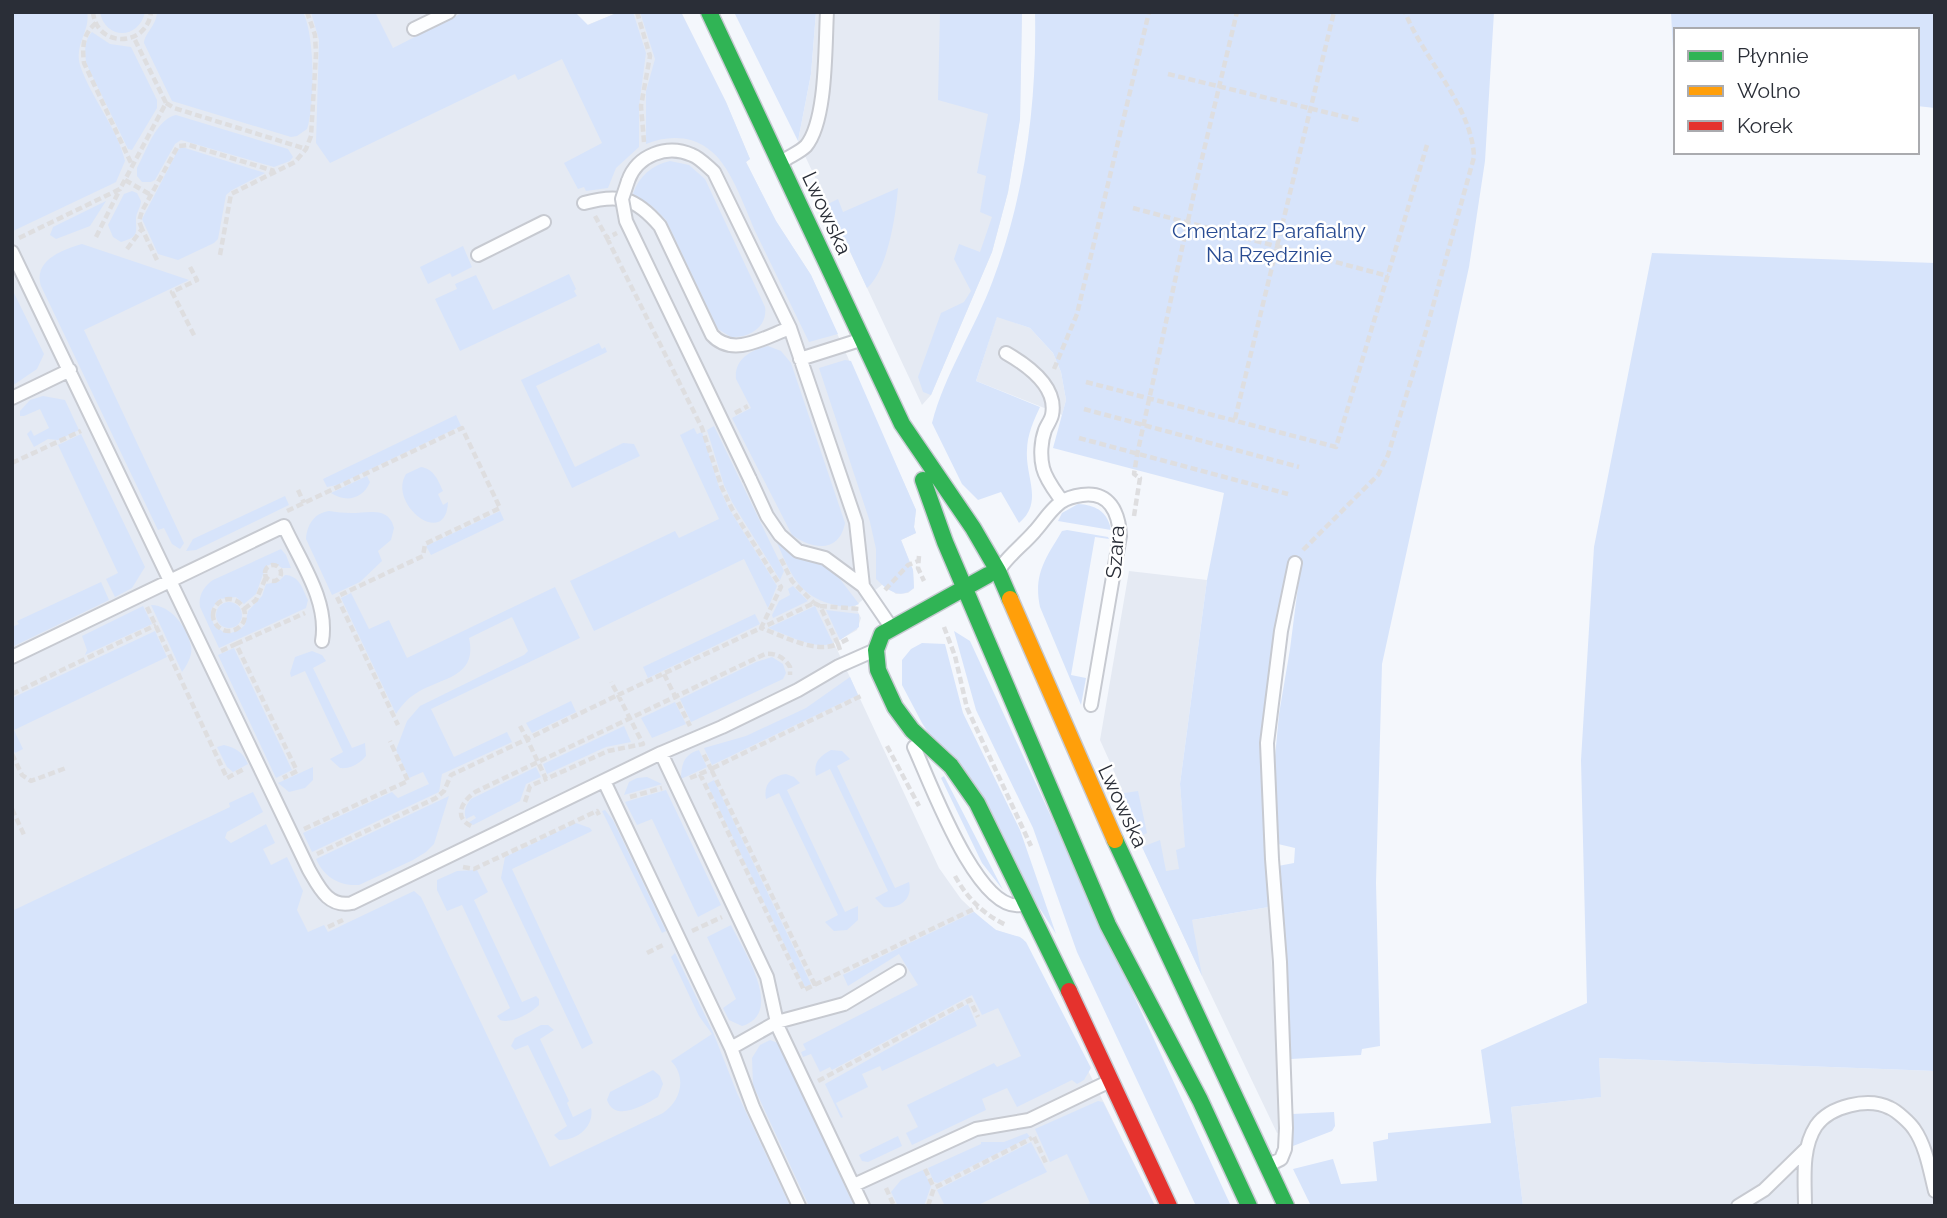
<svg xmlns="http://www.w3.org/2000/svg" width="1947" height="1218" viewBox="0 0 1947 1218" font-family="Raleway,sans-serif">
  <rect width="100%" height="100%" fill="#f4f7fc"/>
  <path fill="#e5eaf3" d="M12,12H567L575,30L619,12H681L726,102L750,159L746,162L776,221L811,275L916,510L914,527L916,533L901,540L913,570L914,588L908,593L896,594L883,584L855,606L861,618L857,630L834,643L939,868L961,899L986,923L996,930L1023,939L1155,1206H12Z
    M816,12H1022L1020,119L1008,192L992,252L931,395L922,405L798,141L811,74Z
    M997,316L1030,328L1053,353L1061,372L1066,400L1062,415L976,381Z
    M1129,571L1207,580L1180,784L1192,920L1269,907L1280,1132L1277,1133L1202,976L1118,794L1122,789L1100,740Z
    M1599,1058L1935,1071V1206H1523L1511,1107L1600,1097Z"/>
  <path fill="#d7e4fb" d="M12,12H87C91,30 74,44 80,65C91,98 117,127 125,161L116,182L112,184L13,231Z
    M100,12H145C139,40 105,40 100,12Z
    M157,12H303C315,36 315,104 307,129L297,136L291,137L172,101L144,43C145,32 156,27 157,12Z
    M311,12H375L393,48L464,12H575L588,25L619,12H633L646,53L639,106V147L616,168L608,188L586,191L584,187L578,189L564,163L602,143L562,59L518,80L515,74L330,163L316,143L319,40Z
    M640,12H681L726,102L750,159L746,162L776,221L811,275L838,334L809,342C791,305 773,268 755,231C744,206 730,163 707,148C689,135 666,136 646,144V91L655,59Z
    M734,12H816L811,74L798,141Z
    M940,12H1022L1020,119L1008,192L992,252L931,395L923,392L918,377L941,313L964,302L971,291L954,259L959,244L980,252L992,217L980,212L986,176L977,173L988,114L938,100Z
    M1035,12H1494L1485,161L1469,267L1382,664L1376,883L1380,1046L1362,1049L1361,1055L1291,1059L1278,871V866L1294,863L1295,848L1278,844L1275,757L1279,714L1290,649L1301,563L1291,558L1286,571L1260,752L1269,907L1192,920L1202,976L1142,847L1160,840L1166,871L1179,869L1176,850L1185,847L1180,784L1207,580L1224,493L1053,448L1066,400L1061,372L1053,353L1030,328L997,317L976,381L1040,407C1034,420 1027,435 1027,450C1025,477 1044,502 1019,523L1001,492L978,500L962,484L932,423C945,373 975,329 993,280C1025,195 1037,103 1035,12Z
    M1671,12H1935V108L1917,106V30H1676L1675,90Z
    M92,32L110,44L131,47L157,100V108L132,150L128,149L87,65C84,54 84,40 92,32Z
    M176,115L288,149L293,157L290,161L274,167L181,140L175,144L155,180L151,182H142L137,176V168C146,152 156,119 176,115Z
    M182,147L265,173L232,190L226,195L218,239L214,243L178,260L158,254L142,219L178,150Z
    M670,161L689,165L705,179L765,307C768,327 749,338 731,337L718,329L666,220L652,206L633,194C639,176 652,165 670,161Z
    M898,188C896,214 888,270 867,288L828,204L838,199L843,212Z
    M132,191L137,193L141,201C141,207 136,213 136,219C136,233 139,237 121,242L113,237L108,225L124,194Z
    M106,201L90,226L56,239L50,235L53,227Z
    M82,244L189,280L84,330L184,543L180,549L172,544L164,528L158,530L41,286C33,261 61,250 82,244Z
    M463,246L472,267L452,277L450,273L428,284L420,267Z
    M1652,253L1935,263V1071L1599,1058L1601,1097L1511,1107L1523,1206H1311L1293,1169L1333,1159L1341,1184L1377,1181L1373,1142L1388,1139V1133L1491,1123L1481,1050L1587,1003L1581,760L1594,547Z
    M569,274L576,289L574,291L577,296L460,351L435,299L457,289L455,284L476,275L493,310Z
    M12,289L44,354L37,369L12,386Z
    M599,343L602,349L605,347L607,352L536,386L575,467L623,443L634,444L640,456L572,488L521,380Z
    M768,346L781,351L791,363L845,523C839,554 812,549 792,535L732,418L751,408L736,379C734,359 751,350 768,346Z
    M845,360L851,361L916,510L914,527L916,533L901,540L913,570L914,588C900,601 886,589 876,579V549L870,522L819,368Z
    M43,396L65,400L79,430L58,440L48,439L34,447L27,434L31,430L34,436L49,428L40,409L24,416H20V411L30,400Z
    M456,415L461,426L337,485L327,487L323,479Z
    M714,426L784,571L780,580L732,502L724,485L707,430Z
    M694,428L697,434L702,432L719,487L728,507L777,586L768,608L744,559L594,631L570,581L675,531L679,538L719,519L680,435Z
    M81,434L145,567L132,588L115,597L106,579L118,573L58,445Z
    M421,467C434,469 438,480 443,491L438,494L443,505L448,502C446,550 387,504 406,474Z
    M367,476L370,482C363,499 346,503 331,493Z
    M285,496L289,505L196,550L186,551L193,539Z
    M1078,504C1096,505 1108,512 1111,530L1058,521L1062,513Z
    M329,511C336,512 344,513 351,513C368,513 389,506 394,528L391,540L378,551L382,561L360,582L332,595L306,539C307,525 314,513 329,511Z
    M500,511L504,520L431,555L426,546Z
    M1067,530L1108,537L1109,539L1095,537L1071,675L1086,678L1081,705L1040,607C1033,574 1046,558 1062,531Z
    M777,543L799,559L821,564L833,570L859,604C851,608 840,607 831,604C798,595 790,572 777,543Z
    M281,549L286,555L291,568H282L275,563L266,566L256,594L244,604L236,597L219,599L211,610L213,623L223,632L231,633L239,630L245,625L248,611L262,596L266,584L278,582L285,575C300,576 302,588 308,600L306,608L219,648L200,607C198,596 204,586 213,580Z
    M101,582L109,600L12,647V627L19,624L17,621Z
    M793,586L808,601L773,618L772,615L779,601L790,595L788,589Z
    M555,587L580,638L431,709L454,757L507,732L512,742L442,774L439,792L312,852L303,833L392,792L398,798L429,784L423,772L409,778L396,750L407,721L420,706L524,655L528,651L512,617L469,638C478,679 440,677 415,694C407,699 401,706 396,714L341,598L351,593L369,629L389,620L407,658Z
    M216 615a13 13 0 1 1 26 0a13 13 0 1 1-26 0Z
    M151,605C171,605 187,627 191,646C193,655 187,665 182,672Z
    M143,606L152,624L85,655L87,650L82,636Z
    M815,606L833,643C815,651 786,634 768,628Z
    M826,610L859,614V627L840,640Z
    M755,614L760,624L648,678L643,667Z
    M155,631L167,657L14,730L23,749L15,753L12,747V698Z
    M954,631L970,641L1231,1206H1196L1077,952L1033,828L976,710Z
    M922,643L945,644L963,713L1020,830L1056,934L922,723L902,685V660L911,649Z
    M234,648L292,770L276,778L218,655Z
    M312,651L322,655L326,661L313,668L352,748L365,743L366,756C359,764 351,769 340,768L330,759L343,752L305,671L291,677L290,673L295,657Z
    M772,657L783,664L786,673L783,679L691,722L680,699L756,662Z
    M850,677L858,695L712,765L704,748L746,736L806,708Z
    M571,701L576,712L532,733L526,723Z
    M675,702L686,724L652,738L641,718Z
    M624,726L631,742L606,747L547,774L543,764Z
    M224,745C236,748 243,752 248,764L233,772L227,767L217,747Z
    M699,750L707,767L681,779C681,765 684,754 699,750Z
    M831,750L842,751L850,759L837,766L895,888L909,882C913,898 901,909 884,907L875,898L888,891L830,769L816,776C813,762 820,756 831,750Z
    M313,767V780L305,788L289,792L278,783Z
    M536,767L541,777L526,784L520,801L473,825L468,823L476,818L474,815L466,819C463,811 466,805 471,799Z
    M786,774L794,777L800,783L787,790L845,912L858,906V920L847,930L834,931L825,922L838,915L779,793L766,799C763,784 772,776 786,774Z
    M944,776L1003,890L982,863L941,778Z
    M647,777L662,784L624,795L629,782L637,778Z
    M714,780L811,984L805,987L707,784Z
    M666,790L721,905L698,917L652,819L637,825L625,802Z
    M1138,791L1147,833L1138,837L1118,794Z
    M253,792L263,812L227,832L225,838L231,843L266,824L275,843L263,849L271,865L287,857L303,891L297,910L308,932L324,925L328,932L414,891L421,897L550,1167L663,1113C681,1101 687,1077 671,1061L712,1034L699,1016L671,957L675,953L713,1032L737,1093L790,1206H12V911L230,807L229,803Z
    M449,796L434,844L426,852L413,860L359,885C339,886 324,877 316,859Z
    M605,810L613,820L666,931L662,933L608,823L602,811Z
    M576,823L590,828L592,831L512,869L593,1043L582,1049L501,878L505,857Z
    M477,870L488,892L474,900L522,1002L536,996L539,999V1005C530,1014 511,1024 500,1020L497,1016L510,1008L462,905L447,911L437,890V880L457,871Z
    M974,912L996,930L1020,937L1026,942L1091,1068L1084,1080L1077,1084L1072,1080L1017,1107L1007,1088L982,1099L986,1110L912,1145L906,1133L918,1127L907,1105L994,1063L997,1067L1021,1056L998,1008L982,1015L972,995L832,1070L830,1067L820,1072L811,1054L803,1057L801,1052L806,1050L803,1044L918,985L899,954L848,986L843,975Z
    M731,925C742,948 786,1013 742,1026L729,1020L723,1008L736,999L707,937Z
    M968,1004L977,1026L882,1071L880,1066L862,1074L868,1087L836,1103L843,1117L841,1118L825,1084Z
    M541,1025H548L554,1030L540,1039L569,1101L567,1103L573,1117L591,1108C595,1126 577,1141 559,1140L554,1135L567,1126L528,1045L515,1050L511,1046L515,1038Z
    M770,1040L778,1043L854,1206H809L753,1085L752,1058L760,1045Z
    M653,1070L660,1076L663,1084L658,1097C644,1105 615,1123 607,1100L610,1092Z
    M1098,1101L1103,1102L1155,1206H1085L1090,1203L1067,1154L1050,1162L1035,1129Z
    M1334,1112L1335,1126L1332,1131L1293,1146L1292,1114Z
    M1027,1133L1030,1137L938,1183L934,1182L928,1168L981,1144V1142H1004Z
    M898,1136L902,1146L868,1162L862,1161L859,1155Z
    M1031,1142L1047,1172L976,1206H945L937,1190Z
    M923,1170L931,1186L924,1206H898L891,1192L901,1180Z"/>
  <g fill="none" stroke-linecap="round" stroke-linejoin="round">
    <g stroke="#c7cad1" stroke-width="16">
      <path id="lane" d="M414,29L449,12
        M783,161C790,156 800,152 806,146C827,121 825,46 827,12
        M628,181C637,155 667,144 692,155C700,158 707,166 714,172L790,328L856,522L863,586
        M584,203C620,193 636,198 660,226L712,335C733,358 765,337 790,328
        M12,252L309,870C319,887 328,908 352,903L661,753L722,727L798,690L839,666L873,651
        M478,255L544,222
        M1006,353C1027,365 1058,386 1052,415C1051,420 1047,425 1045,430C1041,441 1040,456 1043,468C1046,480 1055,491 1062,501
        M800,359L860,340
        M12,398L70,370
        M750,479L767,516L780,535L798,551L825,558L863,586L891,627
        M1001,567C1011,553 1024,544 1035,531C1044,521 1050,510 1061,502C1067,498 1075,496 1082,495C1109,491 1119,512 1120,536L1091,705
        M12,657L284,526C300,561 329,601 322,641
        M914,747C929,779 977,912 1020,905
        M661,753L767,977L778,1027L863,1206
        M604,781L731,1048L753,1107L799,1206
        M731,1048L777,1022L844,1004L899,971
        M1271,1164L1281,1159L1285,1149L1286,1128L1280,962L1272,859L1267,743L1281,631L1295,563
        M854,1185L976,1129L1029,1120L1108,1082
        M1738,1206L1764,1190L1806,1149
        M1805,1206C1805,1180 1801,1149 1816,1126C1830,1106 1868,1097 1890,1108C1897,1111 1910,1123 1914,1129C1926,1146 1930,1171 1935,1191"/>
    </g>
    <g stroke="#c7cad1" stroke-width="19">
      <path id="fast" d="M709,12L902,424L973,528L998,571L1010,599
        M923,480L945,542L1108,925L1200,1100L1249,1206
        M988,575L882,634L876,650L878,670L895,707L912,730L951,766L977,803L1069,991
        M1115,840L1286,1206"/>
    </g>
    <g stroke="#c7cad1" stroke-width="19">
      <path id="slow" d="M1010,599L1115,840"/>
    </g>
    <g stroke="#c7cad1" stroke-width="19">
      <path id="jam" d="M1069,991L1169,1206"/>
    </g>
    <path stroke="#dedee0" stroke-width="4.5" stroke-dasharray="7 3.5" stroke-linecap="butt" d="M93,12C96,48 147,48 151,12
      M637,12L650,56L641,106L644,142
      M96,23C83,34 82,46 84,63L132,165
      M1168,74L1362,121
      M166,103L174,108L306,149
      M125,180L151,195
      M1133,208L1388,276
      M595,216L607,238L617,233
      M142,229L139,221L142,211L178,146L189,145L274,171
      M96,237L120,189
      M19,238L120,189L166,103L134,38
      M607,238L702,428L722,488L732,509L781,587L761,628L618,695L611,682
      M127,249L142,229L157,260
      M220,255L231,194L295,162L306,149L311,136L316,54L315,35L307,12
      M190,267L197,280L172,292L195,337
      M1054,369L1077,314L1149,12
      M1086,382L1336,447L1427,145
      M1084,409L1299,467
      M735,413L748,406
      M1235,419L1334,12
      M1079,438L1288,494
      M12,463L81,431
      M298,490L304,503
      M287,511L462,428L500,508L425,544L423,556L338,596
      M1134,516L1140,478L1134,474L1137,455L1198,175L1237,12
      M1303,550L1378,475L1388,455L1426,331L1474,157C1472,106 1424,60 1405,12
      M919,556L918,568L924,581
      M781,559L792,581L814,603
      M265 573a8 8 0 1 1 16 0a8 8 0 1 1-16 0Z
      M885,590L908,565L918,561
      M337,597L398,725
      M213 615a16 16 0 1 1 32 0a16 16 0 1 1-32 0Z
      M814,603L820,606L838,644C814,654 784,636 761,628Z
      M820,606L860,609
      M147,607L227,778L244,769
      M244,609L256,600L266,577
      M944,627L955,656L967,708L1031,846
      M236,644L305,613
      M840,650L838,644L850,638
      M221,651L236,644L297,771L283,778
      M664,674L690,726
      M12,694L156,625
      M618,695L643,744L608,751L546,779L527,739Z
      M887,746L919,806
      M12,754L22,775L31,781L66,768
      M700,774L711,769L703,753
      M690,778L700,774L804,990L978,907
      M630,797L662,788
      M525,802L530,786L546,779
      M12,809L25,837
      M471,826C453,817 462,801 475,792L765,654C776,653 784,657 790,667V675
      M304,829L408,781L390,741
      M317,854L436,798L444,791L451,775L527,739L520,726
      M463,867L474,869L597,811L599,815
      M955,876C967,898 983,914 1006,925
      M328,927L343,920
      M692,931L722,917
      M647,953L665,944
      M815,985L711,769L861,696
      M818,1081L970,1000L978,1017
      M1034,1137L1046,1163
      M925,1169L934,1188
      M886,1188L894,1206
      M928,1206L934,1188L1032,1138"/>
    <use href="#lane" stroke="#fdfeff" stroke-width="12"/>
    <use href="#fast" stroke="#30b455" stroke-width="16"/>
    <use href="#slow" stroke="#ff9f0a" stroke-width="16"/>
    <use href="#jam" stroke="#e5322d" stroke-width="16"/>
    <g stroke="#c7cad1" stroke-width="16" stroke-linecap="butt">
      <path id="lane-bridge" d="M628,181L622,199L626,221L750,479"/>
    </g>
    <use href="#lane-bridge" stroke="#fdfeff" stroke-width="12"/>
  </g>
  <g text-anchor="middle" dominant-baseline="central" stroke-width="5" stroke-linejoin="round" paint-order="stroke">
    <g font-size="21" fill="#2a2e37" stroke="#fff">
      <text transform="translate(827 213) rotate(65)">Lwowska</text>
      <text transform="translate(1115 552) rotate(-86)">Szara</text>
      <text transform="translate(1123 806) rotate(65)">Lwowska</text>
    </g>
    <g font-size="21" fill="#284b92" stroke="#fff">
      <text x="1269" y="230">Cmentarz Parafialny<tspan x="1269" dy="24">Na Rzędzinie</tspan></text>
    </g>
  </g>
  <rect width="1947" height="1218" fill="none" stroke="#2a2e37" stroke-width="28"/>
  <rect x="1674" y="28" width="245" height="126" fill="#ffffff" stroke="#aaabaf" stroke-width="2"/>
  <rect x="1688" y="51" width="35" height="10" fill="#30b455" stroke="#aaabaf" stroke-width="2"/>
  <text x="1737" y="63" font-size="21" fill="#2a2e37">Płynnie</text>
  <rect x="1688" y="86" width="35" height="10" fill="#ff9f0a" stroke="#aaabaf" stroke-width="2"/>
  <text x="1737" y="98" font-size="21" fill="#2a2e37">Wolno</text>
  <rect x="1688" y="121" width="35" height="10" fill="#e5322d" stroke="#aaabaf" stroke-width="2"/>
  <text x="1737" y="133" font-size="21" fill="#2a2e37">Korek</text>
</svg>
